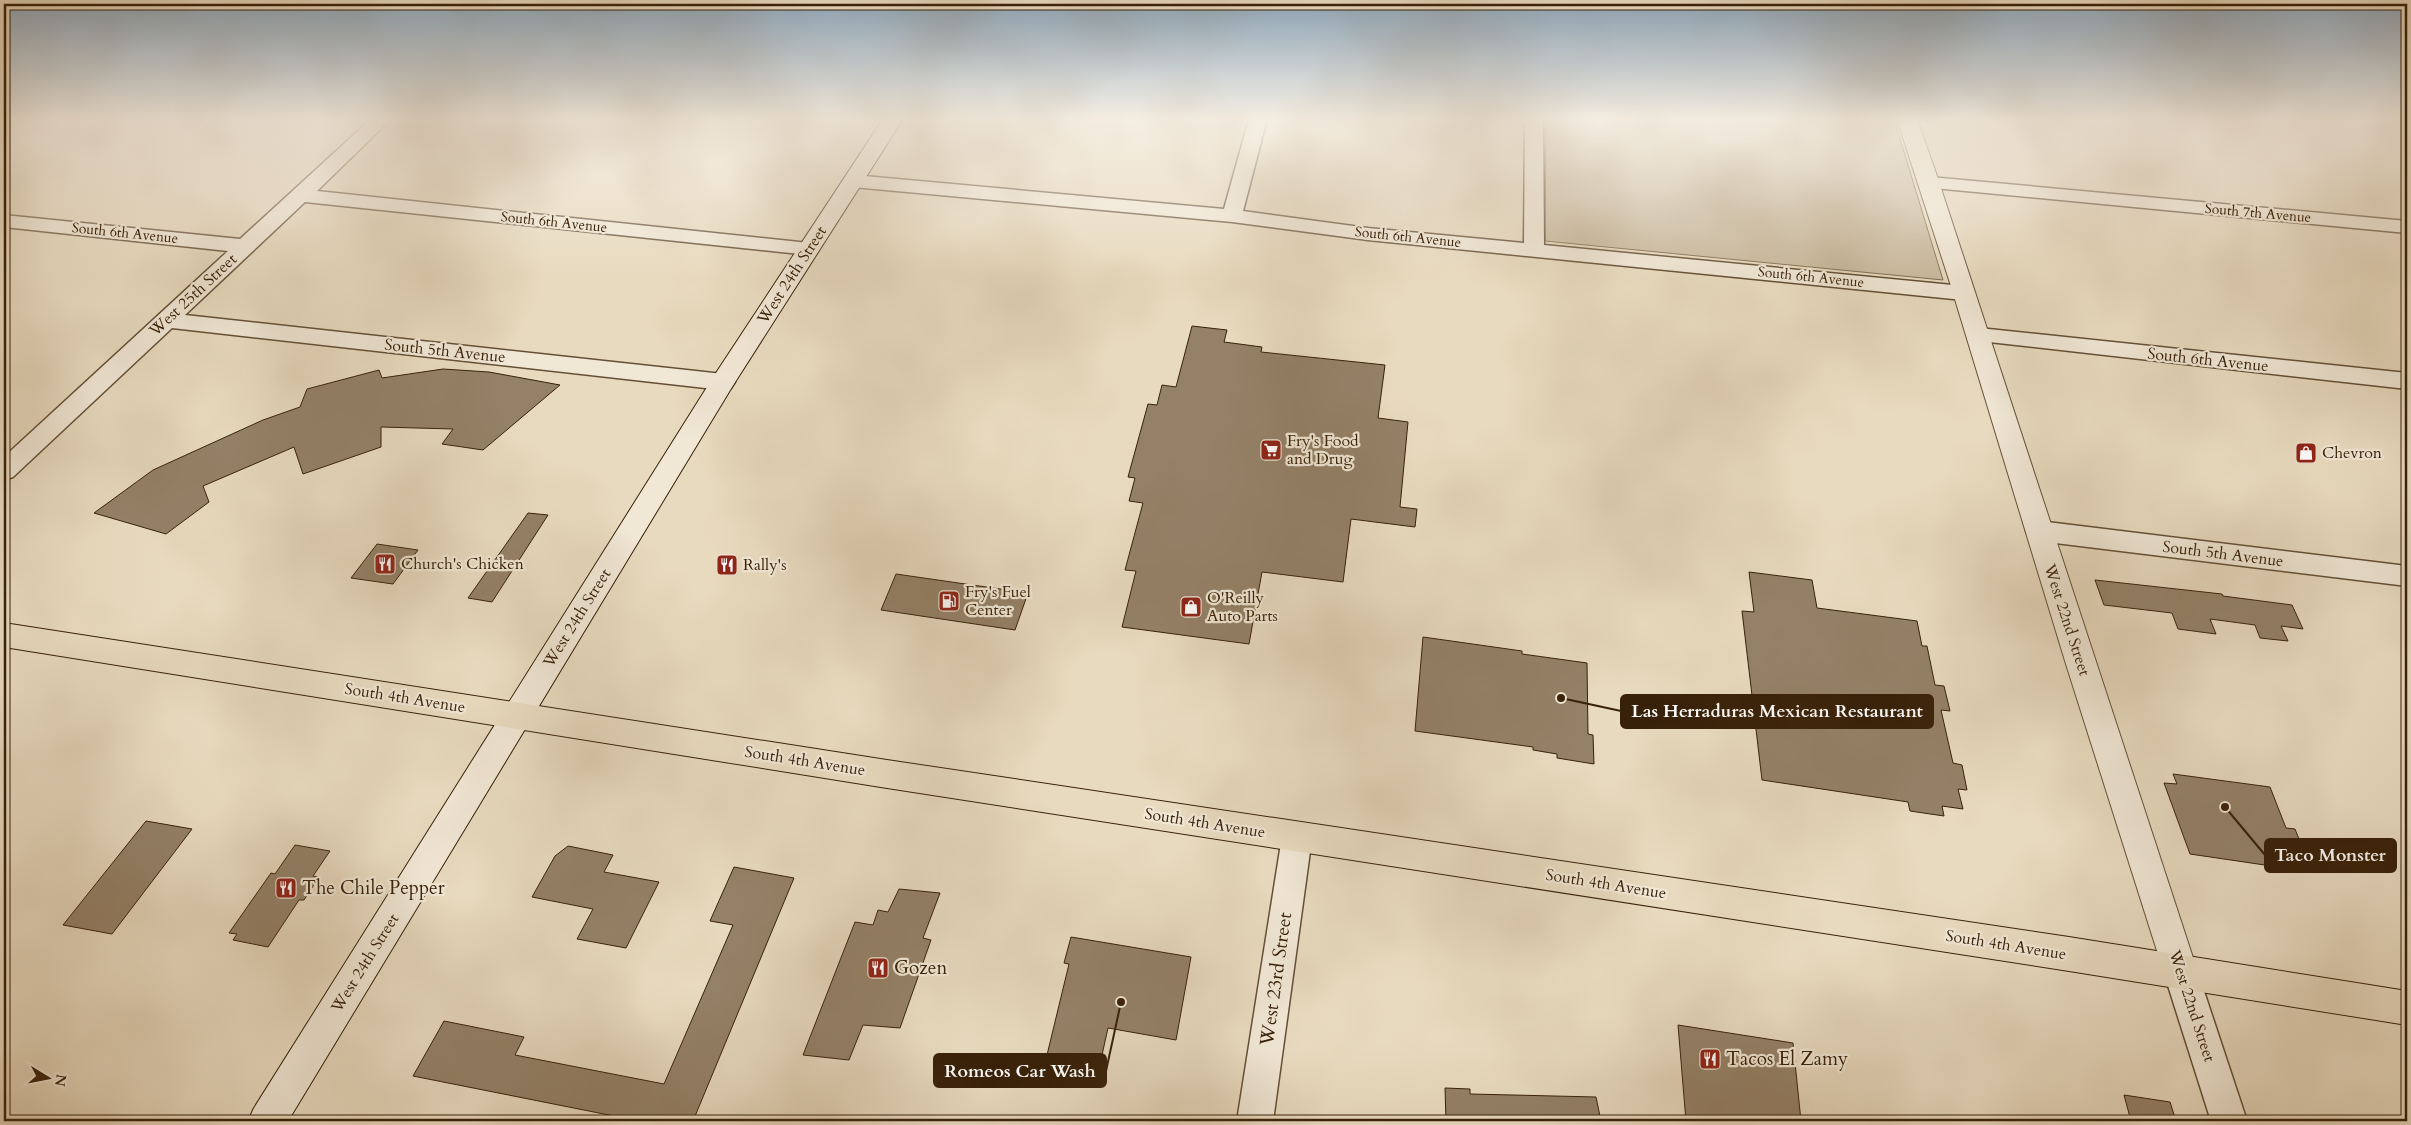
<svg xmlns="http://www.w3.org/2000/svg" width="2411" height="1125" viewBox="0 0 2411 1125" font-family="Cardo,serif">
  <rect width="100%" height="100%" fill="#e8dabf"/>
  <filter id="stains"><feTurbulence type="fractalNoise" baseFrequency=".004" numOctaves="4"/><feColorMatrix values="0 0 0 0 .2 0 0 0 0 .09 0 0 0 0 .02 0 0 0 .5 -.17"/></filter>
  <radialGradient id="worn" r=".72"><stop offset=".6" stop-color="#630" stop-opacity="0"/><stop offset="1" stop-color="#630" stop-opacity=".3"/></radialGradient>
  <path fill="#cabba0" stroke="#816e54" d="M1546,119H1894L1943,280L1545,241Z"/>
  <path fill="#948168" stroke="#382109" d="M1192,326L1227,330L1224,342L1262,347L1261,352L1385,365L1378,418L1408,422L1400,507L1417,509L1415,527L1351,519L1343,582L1262,572L1249,644L1122,627L1136,571L1125,570L1143,503L1129,501L1135,478L1128,477L1148,404L1157,405L1162,385L1176,387Z
    M443,369L489,372L560,385L483,450L442,444L453,429L381,427V447L303,474L294,447L203,486L209,502L166,534L94,513L153,470L263,420L300,407L307,389L379,370L382,378Z
    M528,513L548,515L492,602L468,598Z
    M377,544L418,550L393,584L351,578Z
    M1749,572L1812,580L1817,608L1917,621L1922,646H1927L1935,685L1944,686L1950,711L1941,710L1953,763L1962,765L1967,790L1958,789L1963,809L1942,806L1944,816L1910,811L1908,802L1762,780L1742,611L1754,612Z
    M896,574L1028,593L1015,630L881,610Z
    M2095,580L2222,594L2223,596L2292,605L2303,629L2281,626L2288,641L2260,638L2255,625L2210,619L2216,634L2178,629L2172,613L2104,605Z
    M1423,637L1522,651V654L1587,663L1588,734L1593,735L1594,764L1557,758V754L1533,750V747L1415,731Z
    M2173,774L2270,787L2286,828L2295,829L2312,872L2190,854L2164,783L2177,784Z
    M146,821L192,829L112,934L63,925Z
    M295,845L330,851L313,876L319,877L304,900H299L268,947L233,940L237,934L229,933L271,873L275,874Z
    M568,846L613,855L604,872L659,882L626,948L577,939L593,909L532,897L555,856Z
    M734,867L794,878L693,1121H639L413,1076L444,1021L524,1037L515,1055L664,1084L733,925L710,921Z
    M899,889L940,893L923,938L931,940L900,1028L863,1025L849,1060L803,1055L855,922L873,925L878,910L888,912Z
    M1071,937L1191,957L1176,1040L1108,1028L1100,1064L1047,1055L1069,964L1064,963Z
    M1678,1025L1793,1043L1801,1121H1751L1713,1117V1121H1686Z
    M1445,1088L1470,1089V1094L1596,1097L1601,1121H1446Z
    M2124,1095L2170,1102L2176,1121H2131Z"/>
  <g fill="none" stroke-linecap="round" stroke-linejoin="round">
    <g stroke="#644f36" stroke-width="3">
      <path id="minor" d="M371,119H391L317,191L809,243L816,244L819,249L816,254L809,255L305,202L185,315L723,374L731,376L735,382L731,388L723,390L172,328L13,477L4,480V457L228,251L4,227V215L240,239Z
        M1249,119H1267L1243,211L1368,228L1524,243L1525,119H1543L1544,245L1963,286L1971,288L1974,293L1971,298L1963,300L1368,240L1232,222L853,187L846,185L843,181L846,177L853,175L1224,209Z
        M1930,177L2407,221V233L1923,187L1920,183L1923,179Z
        M1979,328L2407,373V389L1971,340L1968,335L1971,330Z
        M2039,521L2407,566V586L2039,541L2030,538L2026,531L2030,524Z
        M1297,823L1308,827L1312,837L1273,1121H1237L1282,837L1286,827Z
        M2181,957L2193,962L2198,973L2247,1121H2211L2164,973L2169,962Z"/>
    </g>
    <g stroke="#644f36" stroke-width="2">
      <path id="tertiary" d="M1897,119H1917L1936,173L2198,973L2193,985L2181,990L2169,985L2164,973L2065,661L1950,283Z"/>
    </g>
    <g stroke="#382109" stroke-width="2">
      <path id="secondary" d="M883,119H903L732,387L288,1121H248L254,1108L714,376Z"/>
    </g>
    <g stroke="#382109" stroke-width="2">
      <path id="primary" d="M4,623L887,760L2069,937L2407,991V1025L2069,971L887,788L4,647Z"/>
    </g>
    <use href="#minor" fill="#f0e7d5" fill-rule="evenodd"/>
    <use href="#tertiary" fill="#f0e7d5" fill-rule="evenodd"/>
    <use href="#secondary" fill="#f0e7d5" fill-rule="evenodd"/>
    <use href="#primary" fill="#e8dabf" fill-rule="evenodd"/>
  </g>
  <linearGradient id="sky" x2="0" y2="1"><stop stop-color="#90aabf"/><stop offset="0.43" stop-color="#f5eee2"/><stop offset="1" stop-color="#f5eee2" stop-opacity="0"/></linearGradient>
  <rect width="2411" height="277" fill="url(#sky)"/>
  <defs>
    <g id="supermarket-square" transform="scale(1.125)"><rect x="-9" y="-9" width="18" height="18" rx="4" fill="#8f2418" stroke="#f0e7d5"/><path d="M-6-5.5h2.5l.6 2H6L4.5 2H-2.5L-4.4-4H-6ZM-1.5 3.2a1.3 1.3 0 1 0 .1 0ZM3 3.2a1.3 1.3 0 1 0 .1 0Z" fill="#fff"/></g>
    <g id="shop-square" transform="scale(1.125)"><rect x="-9" y="-9" width="18" height="18" rx="4" fill="#8f2418" stroke="#f0e7d5"/><path d="M-5-2.5h2.3a2.7 3.5 0 0 1 5.4 0H5L5.5 6h-11ZM-1.5-2.5h3a1.5 2.3 0 0 0-3 0Z" fill="#fff"/></g>
    <g id="restaurant-square" transform="scale(1.125)"><rect x="-9" y="-9" width="18" height="18" rx="4" fill="#8f2418" stroke="#f0e7d5"/><path d="M-5-6h1v4h1v-4h1v4h1v-4h1v5L-1.5 .5V6h-2V.5L-5-1ZM5-6V6H3V1.5H1.5Q1.5-4 5-6Z" fill="#fff"/></g>
    <g id="fuel-square" transform="scale(1.125)"><rect x="-9" y="-9" width="18" height="18" rx="4" fill="#8f2418" stroke="#f0e7d5"/><path d="M-5.5-6h7V0h2V4h1.3V-2.5L3-4.5l.8-.8L6-3V5H2.5V1h-1V6h-7ZM-4.2-4.7v3.2H.2V-4.7Z" fill="#fff"/></g>
  </defs>
  <g fill-rule="evenodd">
    <use href="#supermarket-square" x="1271" y="450"/>
    <use href="#shop-square" x="2306" y="453"/>
    <use href="#restaurant-square" x="385" y="564"/>
    <use href="#restaurant-square" x="727" y="565"/>
    <use href="#fuel-square" x="949" y="601"/>
    <use href="#shop-square" x="1191" y="607"/>
    <use href="#restaurant-square" x="286" y="888"/>
    <use href="#restaurant-square" x="878" y="968"/>
    <use href="#restaurant-square" x="1710" y="1059"/>
  </g>
  <g text-anchor="middle" dominant-baseline="central" stroke-width="4.5" stroke-linejoin="round" paint-order="stroke">
    <g font-size="14" fill="#382109" stroke="#f0e7d5">
      <text transform="translate(2258 213) rotate(5)">South 7th Avenue</text>
      <text transform="translate(554 222) rotate(6)">South 6th Avenue</text>
      <text transform="translate(125 233) rotate(6)">South 6th Avenue</text>
      <text transform="translate(1408 237) rotate(6)">South 6th Avenue</text>
      <text transform="translate(1811 277) rotate(6)">South 6th Avenue</text>
    </g>
    <g font-size="16" fill="#382109" stroke="#f0e7d5">
      <text transform="translate(792 275) rotate(-57)">West 24th Street</text>
      <text transform="translate(193 295) rotate(-43)">West 25th Street</text>
      <text transform="translate(445 351) rotate(6)">South 5th Avenue</text>
      <text transform="translate(2208 360) rotate(6)">South 6th Avenue</text>
      <text transform="translate(2223 554) rotate(7)">South 5th Avenue</text>
      <text transform="translate(577 618) rotate(-58)">West 24th Street</text>
      <text transform="translate(2067 620) rotate(72)">West 22nd Street</text>
      <text transform="translate(405 698) rotate(9)">South 4th Avenue</text>
      <text transform="translate(805 761) rotate(9)">South 4th Avenue</text>
      <text transform="translate(1205 823) rotate(9)">South 4th Avenue</text>
      <text transform="translate(1606 884) rotate(9)">South 4th Avenue</text>
      <text transform="translate(2006 945) rotate(9)">South 4th Avenue</text>
      <text transform="translate(365 963) rotate(-58)">West 24th Street</text>
      <text transform="translate(2192 1006) rotate(72)">West 22nd Street</text>
    </g>
    <g font-size="16" fill="#382109" stroke="#f0e7d5" text-anchor="start">
      <text x="1287" y="441">Fry's Food<tspan x="1287" dy="18">and Drug</tspan></text>
      <text x="2322" y="453">Chevron</text>
      <text x="401" y="564">Church's Chicken</text>
      <text x="743" y="565">Rally's</text>
      <text x="965" y="592">Fry's Fuel<tspan x="965" dy="18">Center</tspan></text>
      <text x="1207" y="598">O'Reilly<tspan x="1207" dy="18">Auto Parts</tspan></text>
    </g>
    <g font-size="19" fill="#382109" stroke="#f0e7d5" text-anchor="start">
      <text x="302" y="888">The Chile Pepper</text>
      <text x="894" y="968">Gozen</text>
      <text x="1726" y="1059">Tacos El Zamy</text>
    </g>
    <g font-size="19" fill="#382109" stroke="#f0e7d5">
      <text transform="translate(1276 979) rotate(-82)">West 23rd Street</text>
    </g>
  </g>
  <path fill="none" stroke="#382109" stroke-width="2" d="M1561 698L1621 711M2225 807L2265 855M1121 1002L1106 1071"/>
  <g fill="#382109" stroke="#f0e7d5" stroke-width="2">
    <circle cx="1561" cy="698" r="5"/>
    <circle cx="2225" cy="807" r="5"/>
    <circle cx="1121" cy="1002" r="5"/>
  </g>
  <g fill="#382109" stroke="#382109" stroke-width="2">
    <rect x="1621" y="695" width="312" height="33" rx="5"/>
    <rect x="2265" y="839" width="131" height="33" rx="5"/>
    <rect x="934" y="1054" width="172" height="33" rx="5"/>
  </g>
  <g font-size="18" text-anchor="middle" font-weight="bold" fill="#fff">
    <text x="1777" y="717">Las Herraduras Mexican Restaurant</text>
    <text x="2330" y="861">Taco Monster</text>
    <text x="1020" y="1077">Romeos Car Wash</text>
  </g>
  <rect width="2411" height="1125" fill="none" stroke="#e8dabf" stroke-width="20"/>
  <rect x="5" y="5" width="2401" height="1115" fill="none" stroke="#382109" stroke-width="2.5"/>
  <rect x="10" y="10" width="2391" height="1105" fill="none" stroke="#382109"/>
  <g transform="translate(48 1078) rotate(100)" stroke="#f0e7d5" stroke-width="4" paint-order="stroke">
  <path d="M0-4L9 19L0 12L-9 19Z" fill="#382109"/>
  <text y="-8" font-size="14" font-weight="bold" text-anchor="middle" fill="#382109">N</text>
  </g>
  <rect width="100%" height="100%" filter="url(#stains)"/>
  <rect width="100%" height="100%" fill="url(#worn)"/>
</svg>
